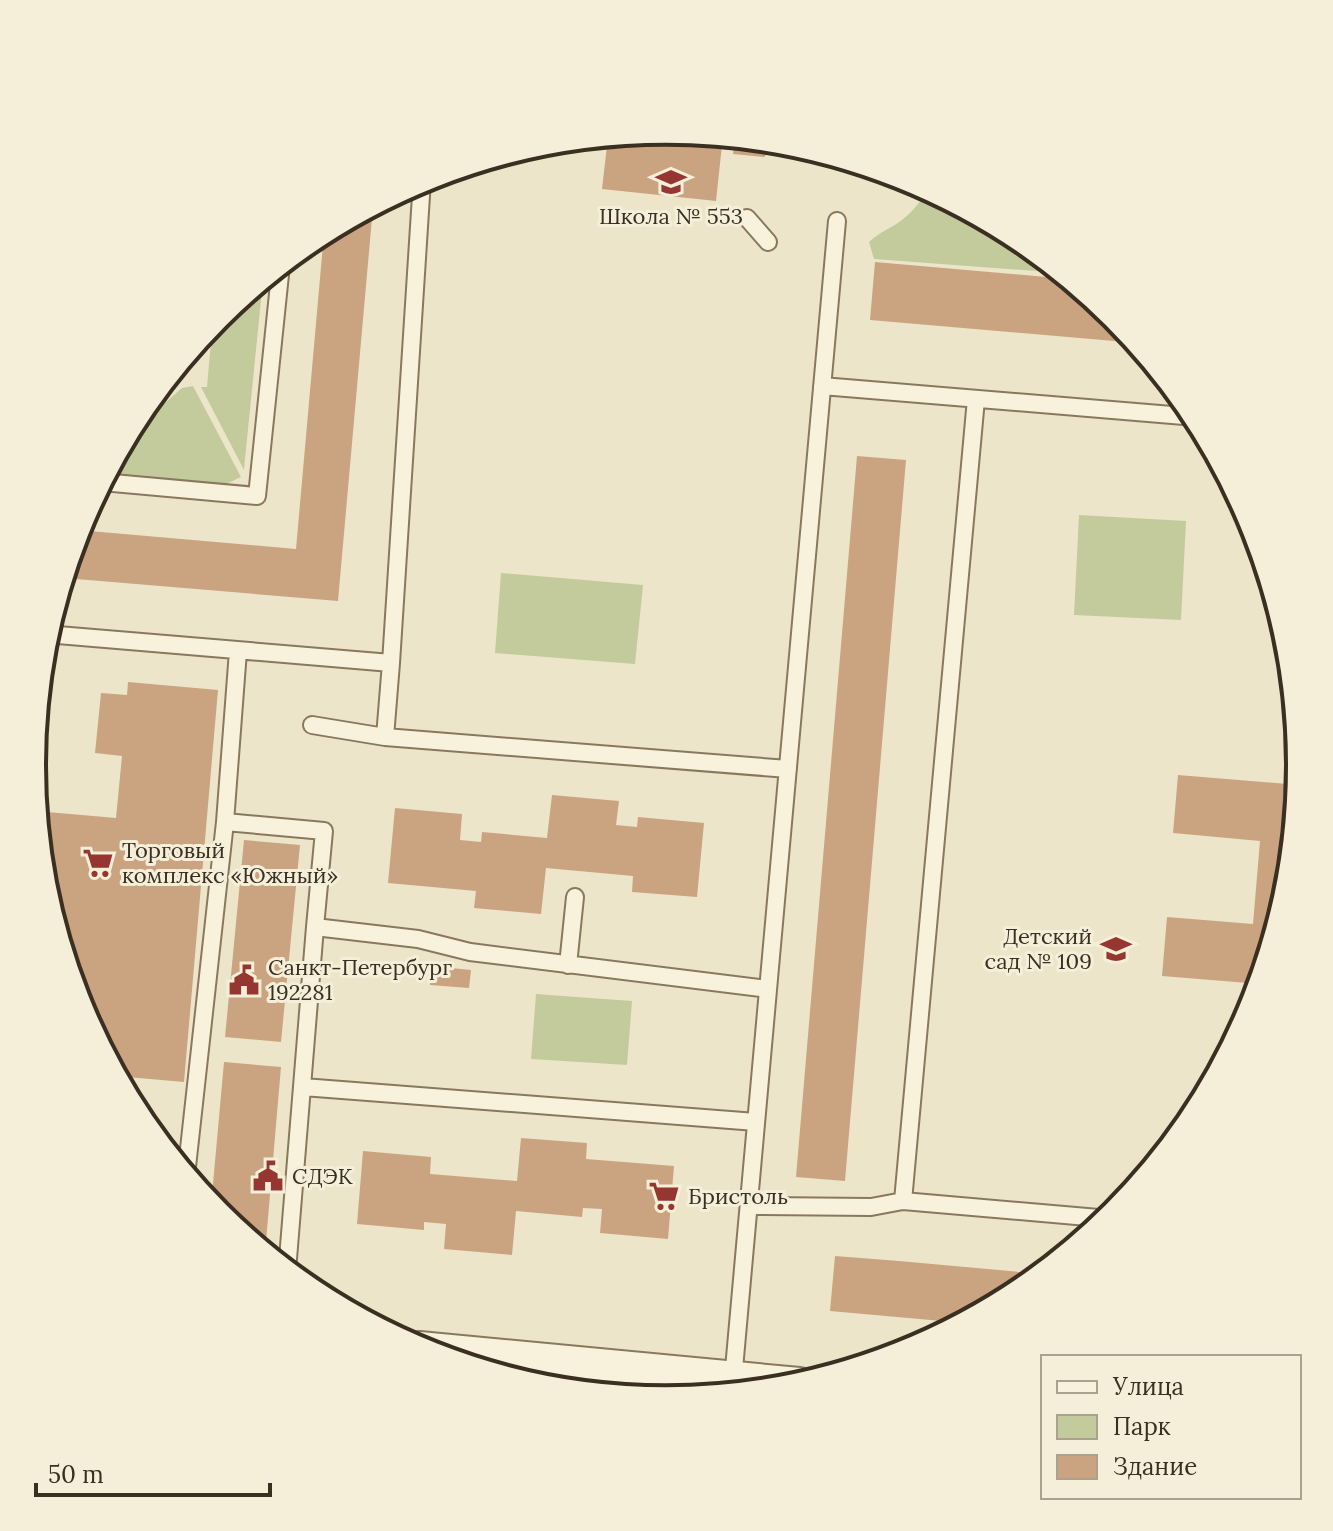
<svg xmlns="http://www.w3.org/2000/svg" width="1333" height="1531" viewBox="0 0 1333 1531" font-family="Lora,serif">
  <rect width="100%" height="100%" fill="#ede5c9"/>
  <path fill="#c3cb9d" d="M930,191L1019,238L1062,273L874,259L869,242C881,231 890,229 902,220C914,211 920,200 930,191Z
    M263,280L244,469V470L201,387H207L211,341L200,339L218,317Z
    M193,386L241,477L226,484L107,473L127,436L182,388Z
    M1079,515L1186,521L1181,620L1074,615Z
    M501,573L643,585L635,664L495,653Z
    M536,994L632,1001L627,1065L531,1059Z
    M495,1373L729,1394L666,1400L542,1388Z"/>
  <path fill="#caa481" d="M667,131L766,141L765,157L733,154L734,146L722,145L716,201L602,189L608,137Z
    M373,207L338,601L64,578L78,530L296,549L324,233Z
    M875,262L1069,279L1115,317L1137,343L870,320Z
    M857,456L906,460L845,1181L796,1177Z
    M128,682L218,690L184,1082L116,1076L80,1008L44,889L36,811L116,818L122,756L95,753L101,693L127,695Z
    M1178,775L1299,785L1287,896L1260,984L1162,976L1167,917L1253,924L1260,841L1173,833Z
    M552,795L619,801L616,825L637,827L638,817L704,823L697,897L632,892L633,876L546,868L541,914L474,908L476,891L388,883L395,808L462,814L460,840L481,842L482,832L547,838Z
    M244,840L300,845L281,1042L225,1037Z
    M432,966L471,970L469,988L430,985Z
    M224,1062L281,1067L265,1253L211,1206Z
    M521,1138L587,1143L586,1159L674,1166L668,1239L600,1233L602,1209L583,1208L582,1217L516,1211L512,1255L444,1249L446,1224L424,1222V1230L357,1224L363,1151L431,1157L430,1174L517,1181Z
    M835,1256L899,1261L1042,1274L1019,1293L964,1323L830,1311Z"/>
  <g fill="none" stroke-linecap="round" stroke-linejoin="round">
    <g stroke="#89785e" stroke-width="20">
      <path id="lane" d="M747,218L768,242
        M822,386L1196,417
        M976,399L903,1201L1110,1219
        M102,482L257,496L281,265
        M46,634L391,663L422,180
        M312,725L385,737L391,663
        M385,737L788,769
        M225,822L324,831L315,927L418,939L470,952L768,989
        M568,965L575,897
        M303,1087L756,1122
        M186,1176L225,822L238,651
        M749,1206L871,1207L903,1201
        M287,1271L315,927
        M733,1380L837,221"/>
    </g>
    <g stroke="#89785e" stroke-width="38">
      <path id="street" d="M419,1349L799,1385"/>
    </g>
    <use href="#lane" stroke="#f8f2dc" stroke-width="16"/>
    <use href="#street" stroke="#f8f2dc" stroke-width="34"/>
  </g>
  <defs>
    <g id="school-bare" transform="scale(2.4)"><path d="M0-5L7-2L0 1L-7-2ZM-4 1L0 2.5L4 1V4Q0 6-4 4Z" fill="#963630" stroke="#f5efd9" stroke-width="2.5" paint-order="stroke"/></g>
    <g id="supermarket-bare" transform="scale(2.4)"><path d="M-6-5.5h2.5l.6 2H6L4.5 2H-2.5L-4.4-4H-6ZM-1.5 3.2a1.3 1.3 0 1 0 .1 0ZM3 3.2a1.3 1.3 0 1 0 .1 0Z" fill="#963630" stroke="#f5efd9" stroke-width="2.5" paint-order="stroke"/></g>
    <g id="civic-bare" transform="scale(2.4)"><path d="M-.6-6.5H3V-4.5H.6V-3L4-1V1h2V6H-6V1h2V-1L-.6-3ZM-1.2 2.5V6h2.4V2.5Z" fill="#963630" stroke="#f5efd9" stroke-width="2.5" paint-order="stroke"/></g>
  </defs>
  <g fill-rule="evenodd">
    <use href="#school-bare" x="671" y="182"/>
    <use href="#supermarket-bare" x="98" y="863"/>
    <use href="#school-bare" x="1116" y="949"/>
    <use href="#civic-bare" x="244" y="980"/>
    <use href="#civic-bare" x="268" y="1176"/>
    <use href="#supermarket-bare" x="664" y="1196"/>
  </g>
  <g text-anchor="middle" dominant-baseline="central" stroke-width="6" stroke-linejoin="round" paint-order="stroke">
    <g font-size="22" fill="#3a2f21" stroke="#f5efd9" text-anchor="start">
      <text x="671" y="216" text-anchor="middle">Школа № 553</text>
      <text x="122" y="850">Торговый<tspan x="122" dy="25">комплекс «Южный»</tspan></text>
      <text x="1092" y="936" text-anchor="end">Детский<tspan x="1092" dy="25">сад № 109</tspan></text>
      <text x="268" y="967">Санкт-Петербург<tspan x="268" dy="25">192281</tspan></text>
      <text x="292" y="1176">СДЭК</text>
      <text x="688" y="1196">Бристоль</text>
    </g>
  </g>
  <path d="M0 0H1333V1531H0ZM46 765a620 620 0 1 1 1240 0a620 620 0 1 1-1240 0Z" fill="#f5efd9" fill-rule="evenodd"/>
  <path fill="none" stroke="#3a2f21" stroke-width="4" d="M46 765a620 620 0 1 1 1240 0a620 620 0 1 1-1240 0Z"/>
  <rect x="1041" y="1355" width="260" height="144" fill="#f5efd9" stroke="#aaa28f" stroke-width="2"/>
  <rect x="1057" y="1381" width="40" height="12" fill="#f8f2dc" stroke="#aaa28f" stroke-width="2"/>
  <text x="1113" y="1395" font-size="24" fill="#3a2f21">Улица</text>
  <rect x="1057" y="1415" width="40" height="24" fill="#c3cb9d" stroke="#aaa28f" stroke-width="2"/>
  <text x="1113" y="1435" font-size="24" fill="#3a2f21">Парк</text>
  <rect x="1057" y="1455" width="40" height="24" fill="#caa481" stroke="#aaa28f" stroke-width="2"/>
  <text x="1113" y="1475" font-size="24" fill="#3a2f21">Здание</text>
  <path d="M36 1483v12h234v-12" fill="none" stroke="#3a2f21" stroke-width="4"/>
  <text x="48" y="1483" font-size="24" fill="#3a2f21" stroke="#f5efd9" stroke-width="6" paint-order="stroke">50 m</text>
</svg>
